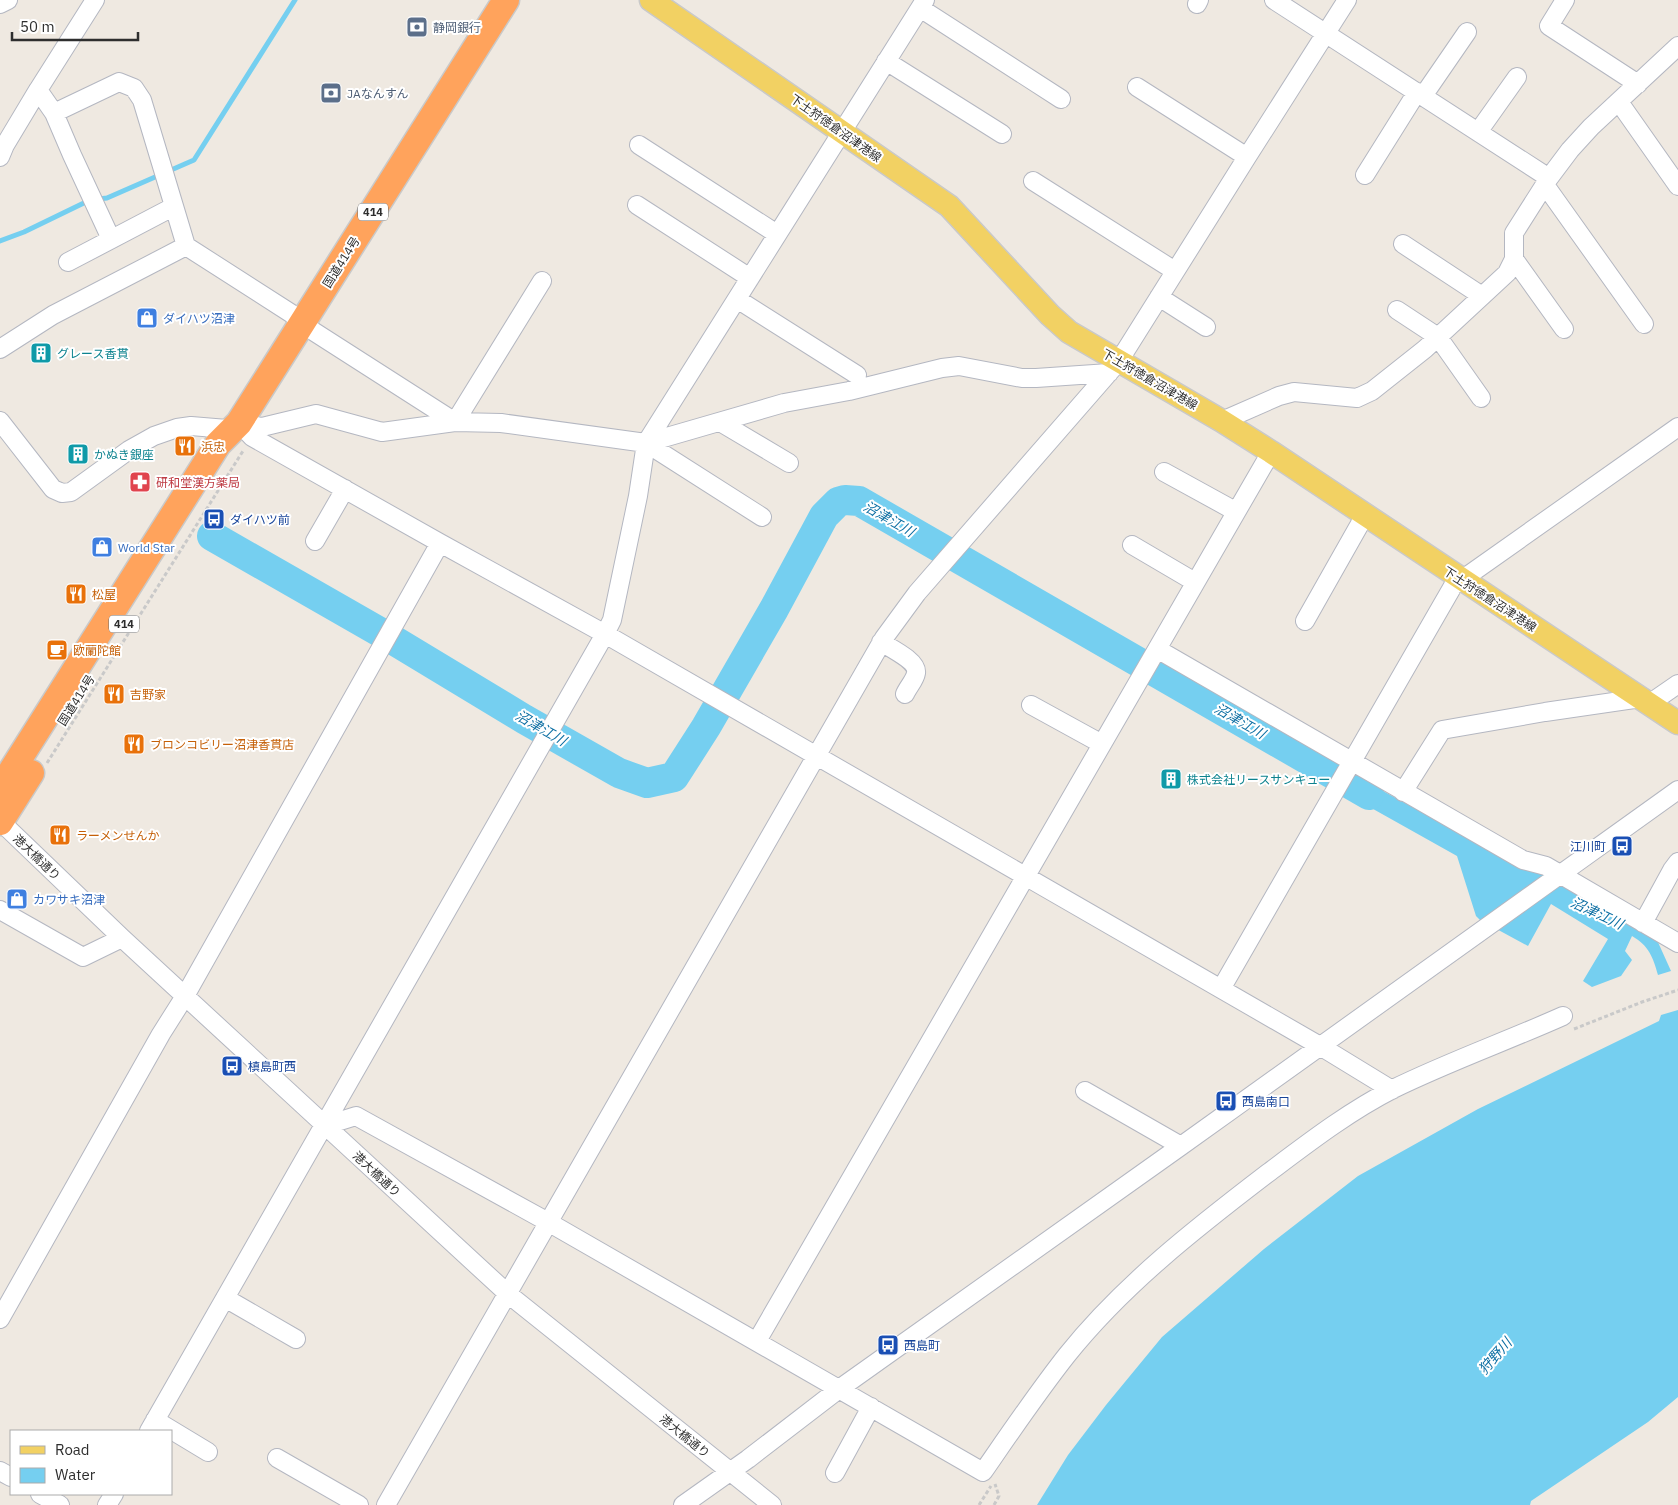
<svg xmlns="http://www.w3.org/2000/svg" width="1678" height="1505" viewBox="0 0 1678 1505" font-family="'IBM Plex Sans','Noto Sans JP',sans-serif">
  <rect width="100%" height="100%" fill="#efe9e1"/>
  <path fill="#75cff0" d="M1341,768L1531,872L1545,873L1657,940L1671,971L1658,975C1653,957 1649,946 1632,936L1625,951L1632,960L1621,976L1592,987L1583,981L1608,939L1551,904L1528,946L1480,920L1476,916L1457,856L1341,791Z
    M1678,1010V1397L1648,1422L1531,1501L1530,1505H1037L1068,1455L1106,1405L1162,1337L1264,1249L1358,1176L1478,1109L1659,1021L1661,1015Z"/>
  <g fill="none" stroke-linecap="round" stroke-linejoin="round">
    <path stroke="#75cff0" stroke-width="5" d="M0,241L24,232L90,200L107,198L194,160L295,0"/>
    <path stroke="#75cff0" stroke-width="30" d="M212,536L385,635L524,719L619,773L647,783L674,777L706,727L774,609L824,516L838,502L845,500L859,501L1369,795"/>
    <g stroke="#b4b7c1" stroke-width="20">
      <path id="minor" d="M1274,0L1549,178
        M1565,0L1549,26L1638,84
        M0,4L8,0
        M1197,4L1199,0
        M920,8L1061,99
        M886,61L1002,134
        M1137,87L1247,157
        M38,90L54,113L119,82L134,88L142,100L186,246L292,314L302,324L455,422L542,281
        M1423,96L1467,32
        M1619,102L1678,186
        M54,113L72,155L111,239
        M1478,132L1517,77
        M639,145L777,234
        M0,157L5,145L38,90L95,0
        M1365,175L1417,92
        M1033,181L1175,271
        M1545,185L1644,324
        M637,205L750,278
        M1403,244L1482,296
        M1514,259L1564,329
        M68,262L173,207
        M1159,297L1206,327
        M737,299L857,375
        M1397,310L1438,337L1481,398
        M0,349L53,315L186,246
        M0,421L53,489L62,493L71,492L129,450L154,436L177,428L191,426L227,429L239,423L262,427L316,414L382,432L455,422L501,423L646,443L784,403L849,391L942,368L959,366L1022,378H1036L1109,373
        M1222,421L1279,396L1294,392L1357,398L1372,391L1425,349L1507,273L1514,259V233L1549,178L1570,150L1591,127L1678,46
        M720,422L789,463
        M239,423L252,437L440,543L605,634L1320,1046L1392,1090
        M646,443L762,517
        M1164,472L1235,511
        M315,541L345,489
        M1132,545L1195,582
        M1305,621L1365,515
        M881,642C890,648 918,661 916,673C915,680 908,687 905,694
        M1157,649L1523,860L1546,866L1678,943
        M1649,704L1678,684
        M1031,705L1102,744
        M1403,792L1442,730L1545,712L1641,698
        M0,821L122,938L508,1294L772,1505
        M0,910L83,957L122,938
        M1643,923L1672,870L1678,862
        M1221,989L1453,586L1678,427
        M1085,1091L1181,1146
        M324,1126L356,1116L548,1222L983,1472C1010,1433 1037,1393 1067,1355C1123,1285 1196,1228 1268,1173C1308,1143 1348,1112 1393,1089C1448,1062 1507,1041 1563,1016
        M225,1298L296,1339
        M0,1319L161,1034L185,996L440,543
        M757,1341L1271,452
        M155,1420L208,1452
        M149,1431L605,634L612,620L638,496L646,443L925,0
        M277,1458L359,1505
        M0,1471L11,1477
        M835,1473L871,1407
        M40,1494L60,1505
        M107,1505L114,1494
        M386,1505L884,638L917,593L1119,361L1247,157L1347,0
        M683,1505L748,1459L839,1389L1181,1146L1678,790"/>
    </g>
    <g stroke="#c9c9c9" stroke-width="25">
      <path id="major" d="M651,0L949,206L1050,315L1069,332L1222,421L1271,452L1678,723"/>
    </g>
    <g stroke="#c9c9c9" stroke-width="29">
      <path id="highway" d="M0,789L218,444L239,423L506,0
        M0,822L31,773"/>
    </g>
    <path stroke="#c9c9c9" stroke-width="3" stroke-dasharray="4 2.5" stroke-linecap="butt" d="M47,763L243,451
      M1574,1029L1642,1002L1678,990
      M979,1505L991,1486
      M994,1505L999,1496L995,1484"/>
    <use href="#minor" stroke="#fff" stroke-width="18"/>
    <use href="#major" stroke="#f2d163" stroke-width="22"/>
    <use href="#highway" stroke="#ffa35c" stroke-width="26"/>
  </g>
  <defs>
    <g id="bank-square" transform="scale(1.125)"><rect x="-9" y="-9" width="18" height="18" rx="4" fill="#5c6f8a" stroke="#fff"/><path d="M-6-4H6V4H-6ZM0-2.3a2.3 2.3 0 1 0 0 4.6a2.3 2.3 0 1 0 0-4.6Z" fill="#fff"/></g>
    <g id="shop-square" transform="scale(1.125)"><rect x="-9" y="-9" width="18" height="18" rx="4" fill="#3f7fe0" stroke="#fff"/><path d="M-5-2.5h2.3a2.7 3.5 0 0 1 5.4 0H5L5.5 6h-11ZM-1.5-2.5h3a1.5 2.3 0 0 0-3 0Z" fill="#fff"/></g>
    <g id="building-square" transform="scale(1.125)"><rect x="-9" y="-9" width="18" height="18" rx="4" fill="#0f9aa8" stroke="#fff"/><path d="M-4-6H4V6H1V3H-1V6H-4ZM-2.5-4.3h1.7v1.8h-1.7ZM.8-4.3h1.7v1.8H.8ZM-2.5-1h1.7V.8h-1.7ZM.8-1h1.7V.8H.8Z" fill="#fff"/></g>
    <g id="restaurant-square" transform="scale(1.125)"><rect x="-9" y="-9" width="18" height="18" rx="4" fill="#e8710a" stroke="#fff"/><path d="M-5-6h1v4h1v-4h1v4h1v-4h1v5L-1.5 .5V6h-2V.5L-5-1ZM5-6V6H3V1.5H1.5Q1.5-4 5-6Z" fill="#fff"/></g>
    <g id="pharmacy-square" transform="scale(1.125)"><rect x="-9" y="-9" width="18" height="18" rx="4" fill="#e0444e" stroke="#fff"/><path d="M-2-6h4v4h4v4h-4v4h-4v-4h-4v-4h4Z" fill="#fff"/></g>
    <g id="bus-square" transform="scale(1.125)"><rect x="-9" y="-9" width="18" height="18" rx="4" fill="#1a4fb4" stroke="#fff"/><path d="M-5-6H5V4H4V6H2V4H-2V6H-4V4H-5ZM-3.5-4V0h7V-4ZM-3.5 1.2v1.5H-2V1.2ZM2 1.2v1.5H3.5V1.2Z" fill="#fff"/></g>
    <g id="cafe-square" transform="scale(1.125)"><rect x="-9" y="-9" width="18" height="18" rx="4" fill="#e8710a" stroke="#fff"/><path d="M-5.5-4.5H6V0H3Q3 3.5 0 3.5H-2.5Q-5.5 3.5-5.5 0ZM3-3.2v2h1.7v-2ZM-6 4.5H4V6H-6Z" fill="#fff"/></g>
  </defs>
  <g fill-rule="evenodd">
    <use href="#bank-square" x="417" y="27"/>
    <use href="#bank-square" x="331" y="93"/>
    <use href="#shop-square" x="147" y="318"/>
    <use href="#building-square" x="41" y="353"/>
    <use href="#restaurant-square" x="185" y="446"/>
    <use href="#building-square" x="78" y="454"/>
    <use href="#pharmacy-square" x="140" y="482"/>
    <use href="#bus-square" x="214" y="519"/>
    <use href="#shop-square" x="102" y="547"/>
    <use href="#restaurant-square" x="76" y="594"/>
    <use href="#cafe-square" x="57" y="650"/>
    <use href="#restaurant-square" x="114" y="694"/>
    <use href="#restaurant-square" x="134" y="744"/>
    <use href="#building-square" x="1171" y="779"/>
    <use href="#restaurant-square" x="60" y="835"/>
    <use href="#bus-square" x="1622" y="846"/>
    <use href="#shop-square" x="17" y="899"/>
    <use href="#bus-square" x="232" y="1066"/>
    <use href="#bus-square" x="1226" y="1101"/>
    <use href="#bus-square" x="888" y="1345"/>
  </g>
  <g text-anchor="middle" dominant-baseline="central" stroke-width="4" stroke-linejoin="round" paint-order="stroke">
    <g fill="#fff" stroke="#6d6d6d" stroke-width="1">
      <rect x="358" y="203.5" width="30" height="17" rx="4"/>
      <rect x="109" y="615.5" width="30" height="17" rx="4"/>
    </g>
    <g font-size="11" font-weight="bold" fill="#2e2e2e">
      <text x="373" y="212">414</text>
      <text x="124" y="624">414</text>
    </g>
    <g font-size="12" fill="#4e5e75" stroke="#fff" text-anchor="start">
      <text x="433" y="27">静岡銀行</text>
      <text x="347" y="93">JAなんすん</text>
    </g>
    <g font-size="12" fill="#2e2e2e" stroke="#fff">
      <text transform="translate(836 128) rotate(35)">下土狩徳倉沼津港線</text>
      <text transform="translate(341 262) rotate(-58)">国道414号</text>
      <text transform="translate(1150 379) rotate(30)">下土狩徳倉沼津港線</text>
      <text transform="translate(1490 599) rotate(33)">下土狩徳倉沼津港線</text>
      <text transform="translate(76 700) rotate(-58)">国道414号</text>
      <text transform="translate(37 857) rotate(44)">港大橋通り</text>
      <text transform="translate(377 1174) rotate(43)">港大橋通り</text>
      <text transform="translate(685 1436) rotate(39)">港大橋通り</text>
    </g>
    <g font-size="12" fill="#366cbe" stroke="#fff" text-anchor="start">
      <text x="163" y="318">ダイハツ沼津</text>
      <text x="118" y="547">World Star</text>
      <text x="33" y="899">カワサキ沼津</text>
    </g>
    <g font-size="12" fill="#0d838f" stroke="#fff" text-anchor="start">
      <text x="57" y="353">グレース香貫</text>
      <text x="94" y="454">かぬき銀座</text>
      <text x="1187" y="779">株式会社リースサンキュー</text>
    </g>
    <g font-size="12" fill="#c56008" stroke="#fff" text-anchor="start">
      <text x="201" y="446">浜忠</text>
      <text x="92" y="594">松屋</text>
      <text x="73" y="650">欧蘭陀館</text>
      <text x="130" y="694">吉野家</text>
      <text x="150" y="744">ブロンコビリー沼津香貫店</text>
      <text x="76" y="835">ラーメンせんか</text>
    </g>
    <g font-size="12" fill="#be3a42" stroke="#fff" text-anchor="start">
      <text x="156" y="482">研和堂漢方薬局</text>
    </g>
    <g font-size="12" fill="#164399" stroke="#fff" text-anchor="start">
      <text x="230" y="519">ダイハツ前</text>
      <text x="1606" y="846" text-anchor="end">江川町</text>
      <text x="248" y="1066">槙島町西</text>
      <text x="1242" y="1101">西島南口</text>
      <text x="904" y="1345">西島町</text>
    </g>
    <g font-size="14" font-style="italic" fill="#0d6fa3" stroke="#fff">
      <text transform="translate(889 519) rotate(30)">沼津江川</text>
      <text transform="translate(1240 721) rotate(30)">沼津江川</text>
      <text transform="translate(541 728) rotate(30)">沼津江川</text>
      <text transform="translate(1597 913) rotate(25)">沼津江川</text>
      <text transform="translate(1495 1356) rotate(-49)">狩野川</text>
    </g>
  </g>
  <rect x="10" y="1430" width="162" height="65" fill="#ffffff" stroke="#ababab"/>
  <rect x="20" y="1446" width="25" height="8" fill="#f2d163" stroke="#ababab"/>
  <text x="55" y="1455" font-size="15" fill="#2e2e2e">Road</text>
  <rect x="20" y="1468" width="25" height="15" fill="#75cff0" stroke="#ababab"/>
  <text x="55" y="1480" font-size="15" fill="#2e2e2e">Water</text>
  <path d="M12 32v8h126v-8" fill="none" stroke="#2e2e2e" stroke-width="2.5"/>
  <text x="20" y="32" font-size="15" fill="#2e2e2e" stroke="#ffffff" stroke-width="4" paint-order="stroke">50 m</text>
</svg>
